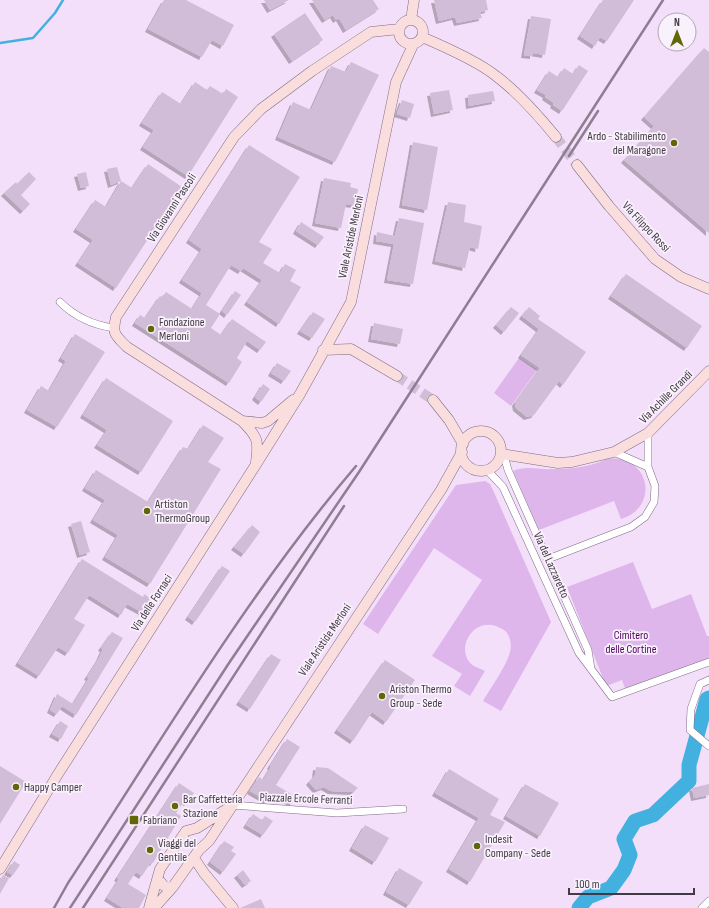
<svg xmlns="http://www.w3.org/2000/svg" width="709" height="908" viewBox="0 0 709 908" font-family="'Sofia Sans Condensed',sans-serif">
  <defs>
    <filter id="shadow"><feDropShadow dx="-3" dy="3" stdDeviation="0" flood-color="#0004"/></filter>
  </defs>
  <rect width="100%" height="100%" fill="#f4dffa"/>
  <path fill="#deb6eb" d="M519,358L537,370L511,406L494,393Z
    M607,459C649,453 661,507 621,519L614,501L539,530L513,471C525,465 540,470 553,469C572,469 589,467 607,459Z
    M485,481L490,484L493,490L551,622L501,711L483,701C490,689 507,665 510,652C512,645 510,634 504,630C474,610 452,652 474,666C477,668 482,669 485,671L470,696L454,686L462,674L432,656L482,580L434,548L378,634L363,624L456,485Z
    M633,562L652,609L691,594L707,636H709V658L626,691L622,680L606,686L567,587Z"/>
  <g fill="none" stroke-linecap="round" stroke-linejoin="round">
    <path stroke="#43b1df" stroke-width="2.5" d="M0,43L33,38L55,13L63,0"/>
    <path stroke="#43b1df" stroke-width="15" d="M579,908L588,897L611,888L624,870L630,855L624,839L635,821L653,815L689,781V765L707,699L709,698"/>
  </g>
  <path fill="#d1bdd7" filter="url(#shadow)" d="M164,0H186L234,25L223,46L212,40L202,57L148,29Z
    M264,0H289L270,10Z
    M312,0H373L379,9L346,30L339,18L336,20L333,15L325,20Z
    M434,0H486L488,10L480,12L482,18L457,23L455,17L439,21Z
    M603,0H634L607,41L600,37L595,46L580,36Z
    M305,13L323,40L292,61L274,34Z
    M531,16L551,19L545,55L533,53V56L524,55Z
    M704,48L709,52V233L624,160L654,126L644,117Z
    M351,62L379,75L335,162L278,137L293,102L311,110L331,66L346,72Z
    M579,65L588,71L562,111L553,105L554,103L545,97L546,95L537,90L549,71L558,77L564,68L573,74Z
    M195,82L207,90L210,86L223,94L226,89L238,97L188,176L143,147L154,130L142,123L162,92L181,104Z
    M449,90L453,110L434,114L430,93Z
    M493,91L495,101L469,106L468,95Z
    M402,100L414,104L410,118L397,114Z
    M413,142L438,147L427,210L402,205Z
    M249,145L300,177L259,242L272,249L263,263L280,273L285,264L296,270L290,281L301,287L279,324L247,302L262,280L243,268L241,271L231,265L206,305L220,314L211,328L221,335L232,319L266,342L260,350L247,341L237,358L242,362L229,383L135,323L140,315L145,318L160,296L162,297L166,292L192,309L202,293L182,280L202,249L189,240Z
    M148,164L182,187L116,288L78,263L93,240L76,229L95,200L106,207L121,181L132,188Z
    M117,167L121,181L111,185L107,169Z
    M29,172L36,179L21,195L30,204L23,211L4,193L16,182L17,184Z
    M86,172L89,186L81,188L77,174Z
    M324,178L351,183L350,187L358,189L355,205L346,204L341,228L315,223Z
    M448,202L466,205L464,222L482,226L478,249L470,247L465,268L435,261Z
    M399,218L424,223L413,284L387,280L394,244L376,241L377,232L395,236Z
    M301,222L324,237L318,245L296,231Z
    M626,274L702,326L687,348L611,296Z
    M235,291L241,295L227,315L222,311Z
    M511,307L519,313L504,332L496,325Z
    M529,307L540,316L538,319L586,352L563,385L559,381L534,415L527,417L516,408L515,403L540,368L521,355L539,329L522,316Z
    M313,312L325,319L312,338L300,331Z
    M374,323L403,329L400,344L371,339Z
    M75,334L105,352L57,427L27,410L41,386L49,391L66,361L61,358Z
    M277,363L291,371L284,381L271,373Z
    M106,378L173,421L141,472L97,445L107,430L83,415Z
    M263,384L270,389L261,402L255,397Z
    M203,425L224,438L208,462L221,469L150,584L105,557L118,535L93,520L105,500L85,488L96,470L148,502L183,447L188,449Z
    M81,521L90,552L80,555L71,524Z
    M252,525L260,532L244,554L234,547Z
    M82,559L143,597L144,594L150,598L142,612L127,604L121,615L89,595L74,619L85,625L68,653L58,647L39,676L18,663Z
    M222,566L230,571L195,622L188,617Z
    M112,632L123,638L76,715L62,706L57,714L50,710L57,694L73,704L89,678L87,677L99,658L103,649L101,648Z
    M271,654L281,660L250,709L239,702Z
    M385,660L415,680L386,722L372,712L353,741L337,730Z
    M60,721L68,726L61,739L52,734Z
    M287,739L300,747L276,785L296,797L292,803L272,794L267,801L250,791L259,777L263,780L271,767L270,766Z
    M0,766L26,782L0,824Z
    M316,767L328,768L358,788L353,792L331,791L324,787L316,790L309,782L315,775Z
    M449,769L499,799L490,815L505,822L470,882L449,869L479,818L435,793Z
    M179,783L194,793L187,803L184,801L176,813L181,816L153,863L151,862L142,876L136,872L128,884L146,895L139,908H123L107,898L119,879L117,878Z
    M525,784L559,803L540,836L506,816Z
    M709,784V795L694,798L692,788Z
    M253,814L262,820L265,816L273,821L263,835L246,825Z
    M365,825L389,838L375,862L352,848Z
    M224,841L234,847L231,851L236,854L223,872L210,862Z
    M14,861L20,865L13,875L7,872Z
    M399,868L423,882L409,905L386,892Z
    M243,870L251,881L245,885L237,875Z
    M3,875L9,878L0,894V881Z
    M261,899L265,908H240Z"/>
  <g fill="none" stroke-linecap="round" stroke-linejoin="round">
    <path stroke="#d0bed6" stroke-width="10" stroke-dasharray="10 5" stroke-linecap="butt" d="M556,137L577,165
      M397,376L433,400"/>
    <g stroke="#7e6c84" stroke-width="8">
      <path id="street" d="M60,302C75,317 93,325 114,328
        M614,452L648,467
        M504,455L508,470L588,650L591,669
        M487,470L503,487L579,653L612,697L709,662
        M548,559L631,527L645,517L654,502L655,486L648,467V433
        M709,680L700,684L691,709L690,730L709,746
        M232,805L337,813L403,809
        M702,908L709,901"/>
    </g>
    <g stroke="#7e6c84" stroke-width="11">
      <path id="secondary" d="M399 32a12 12 0 1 1 24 0a12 12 0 1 1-24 0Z
        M411,20L414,0
        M422,37C443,46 479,62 496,76C519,93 538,115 556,137
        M577,165L609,206L655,259L681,277L709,289
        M323,350L351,349L397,376
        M433,400L449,420L463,444
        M242,421L262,423L268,421L293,400
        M461 451a20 20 0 1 1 40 0a20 20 0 1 1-40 0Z
        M501,454L558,463L572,462L614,452L648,433L709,371
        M256,462C259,441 258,437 242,421L127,347C115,335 112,334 116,317L234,137L261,109L312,71L371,32L399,29
        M194,858L204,873L233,908
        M0,869L58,774L255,466L300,394L351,302L396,82L413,45
        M158,879L164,886L172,888L199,850L209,841L441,490L462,452
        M149,908L160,869L186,831L197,828L230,807
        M154,908L172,888"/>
    </g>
    <use href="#street" stroke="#fff" stroke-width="7"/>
    <use href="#secondary" stroke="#fadedd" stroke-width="10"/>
    <path stroke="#8d7f91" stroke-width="2.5" d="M569,156L598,111
      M54,908L68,883C160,743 247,594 356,466
      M70,908L229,663L359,472L663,0
      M83,908L344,506"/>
  </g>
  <g fill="#616707" stroke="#f9f1fc" stroke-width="1.5">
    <circle cx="674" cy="143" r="4"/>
    <circle cx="151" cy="329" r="4"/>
    <circle cx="147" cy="511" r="4"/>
    <circle cx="382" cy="696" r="4"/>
    <circle cx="16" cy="787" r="4"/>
    <circle cx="175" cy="806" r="4"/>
    <rect x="129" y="815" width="10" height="10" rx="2"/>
    <circle cx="477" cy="846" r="4"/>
    <circle cx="150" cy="850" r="4"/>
  </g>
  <g text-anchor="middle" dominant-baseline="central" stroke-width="3.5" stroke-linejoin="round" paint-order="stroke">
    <g font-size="12" fill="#423a44" stroke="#f9f1fc" text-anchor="start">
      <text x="666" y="136" text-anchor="end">Ardo - Stabilimento<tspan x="666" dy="14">del Maragone</tspan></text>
      <text x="159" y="322">Fondazione<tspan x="159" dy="14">Merloni</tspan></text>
      <text x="155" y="504">Artiston<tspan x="155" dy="14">ThermoGroup</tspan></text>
      <text x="390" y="689">Ariston Thermo<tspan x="390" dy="14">Group - Sede</tspan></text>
      <text x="24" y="787">Happy Camper</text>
      <text x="183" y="799">Bar Caffetteria<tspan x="183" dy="14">Stazione</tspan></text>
      <text x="143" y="820">Fabriano</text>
      <text x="485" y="839">Indesit<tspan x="485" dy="14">Company - Sede</tspan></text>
      <text x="158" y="843">Viaggi del<tspan x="158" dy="14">Gentile</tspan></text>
    </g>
    <g font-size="12" fill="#423a44" stroke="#f9f1fc">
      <text transform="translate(172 208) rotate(-57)">Via Giovanni Pascoli</text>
      <text transform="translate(646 227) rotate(47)">Via Filippo Rossi</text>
      <text transform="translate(351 237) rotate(-78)">Viale Aristide Merloni</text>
      <text transform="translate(666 397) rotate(-45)">Via Achille Grandi</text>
      <text transform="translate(551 565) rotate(66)">Via del Lazzaretto</text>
      <text transform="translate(152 603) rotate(-57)">Via delle Fornaci</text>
      <text transform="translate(325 640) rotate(-56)">Viale Aristide Merloni</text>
      <text transform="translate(306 799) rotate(2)">Piazzale Ercole Ferranti</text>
    </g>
    <g font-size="12" fill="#4e0461" stroke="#f9f1fc">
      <text x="631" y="635">Cimitero<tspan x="631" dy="14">delle Cortine</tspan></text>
    </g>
  </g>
  <g transform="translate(677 32)"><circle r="19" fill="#f9f1fc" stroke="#b0a8b2"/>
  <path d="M0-3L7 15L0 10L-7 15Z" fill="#616707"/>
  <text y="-6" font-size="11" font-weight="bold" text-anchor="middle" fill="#423a44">N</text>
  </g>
  <path d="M569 888v6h125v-6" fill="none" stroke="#423a44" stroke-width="2"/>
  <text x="575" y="888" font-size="12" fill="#423a44" stroke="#f9f1fc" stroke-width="3" paint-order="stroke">100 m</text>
</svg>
